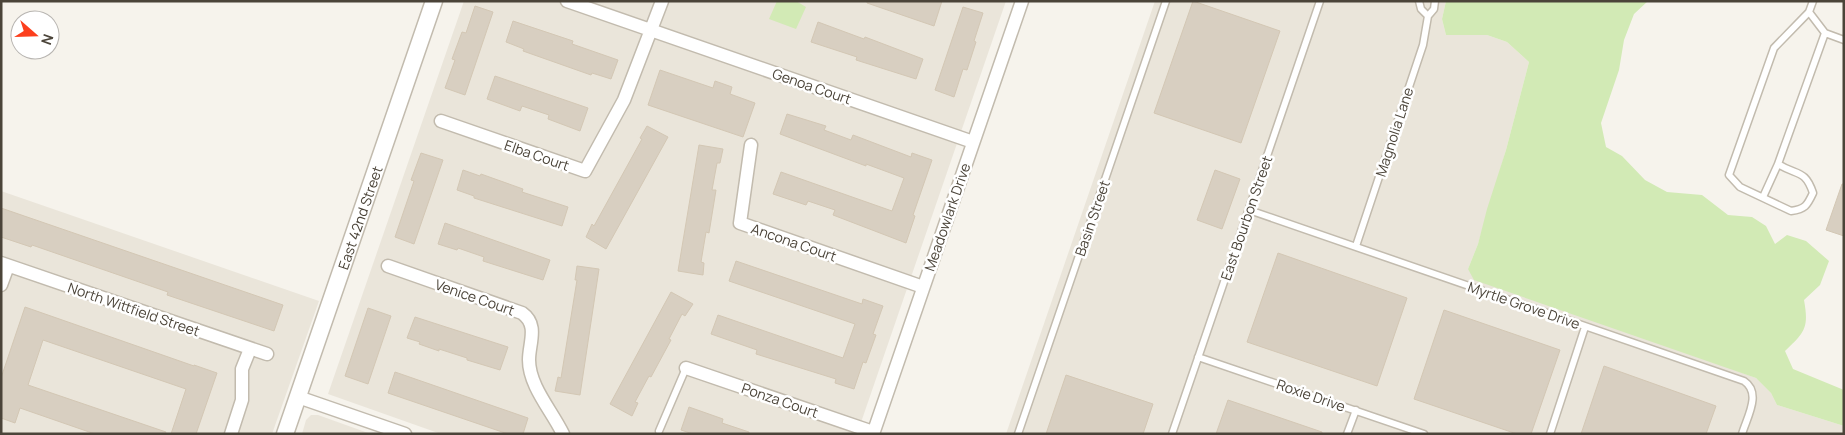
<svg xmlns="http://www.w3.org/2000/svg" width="1845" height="435" viewBox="0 0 1845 435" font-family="Manrope,sans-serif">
  <rect width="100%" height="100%" fill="#f6f3ec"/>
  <path fill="#eae5da" d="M464,1H1006L857,434H441L328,394Z
    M1155,1H1446L1442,19L1446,35H1487L1507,42L1529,62L1506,150L1478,244L1468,269L1756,378L1771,393L1777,405L1844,426V434H1006Z
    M1,191L319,301L272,434H1Z
    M311,415H318L371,434H302L306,420Z"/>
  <path fill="#d2eab5" d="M777,1H796L806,7L796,29L769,19Z
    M1446,1H1648L1634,14L1624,40L1619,70L1601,123L1606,147L1622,156L1645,180L1667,192L1702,195L1728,215L1752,217L1766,226L1775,244L1787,235L1806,241L1829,261L1820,285L1804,300C1809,328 1805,332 1785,351L1793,369L1844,390V426L1777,405L1771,393L1756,378L1474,280L1468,269L1478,244L1487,209L1506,150L1529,62L1507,42L1487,35H1446L1442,19Z"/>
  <path fill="#d8cfc1" stroke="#d3c7b4" d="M867,1H942L934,26L867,3Z
    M1193,1L1280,31L1241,143L1154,113Z
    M475,6L493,12L465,95L445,88L455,60L452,59L462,32L466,33Z
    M963,7L983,13L974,41L976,42L967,70L963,69L954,97L935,90Z
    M513,21L573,41L572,44L618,60L611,79L592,73L591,75L523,51L524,49L506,42Z
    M818,22L864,39L865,37L923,59L916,79L856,60L857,57L811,42Z
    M660,70L713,88L715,81L732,87L730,94L755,103L743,137L648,105Z
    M495,76L588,108L580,131L548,119L549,115L522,106L520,111L487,99Z
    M787,114L826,126L824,130L851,140L853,135L911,157L912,153L932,160L913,215L915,216L906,243L833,215L835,210L808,201L806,205L773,194L781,172L892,211L904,178L866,164V166L780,134Z
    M647,126L668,137L606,249L586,237L592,224L594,226L642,139L640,138Z
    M699,145L723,149L720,163H717L712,190H716L709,233L706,232L701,262L704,263L703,275L678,271Z
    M421,153L443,160L414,244L395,237L414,181L411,180Z
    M463,170L480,176L481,174L523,189L522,192L568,207L562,226L474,198V196L457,190Z
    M1215,170L1240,179L1222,229L1197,220Z
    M1842,184H1844V236L1826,230Z
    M1,208L283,305L274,331L167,295L168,292L32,245L31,247L1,237Z
    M445,223L550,260L543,280L483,261L484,257L458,248L457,250L438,244Z
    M1278,253L1407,298L1377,386L1247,342Z
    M736,261L862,304L863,299L883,306L873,334L876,335L866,363L863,362L854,389L835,383L836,379L756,354L757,350L711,334L718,315L843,358L855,324L729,281Z
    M577,266L599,269L580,395L555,391L558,377L561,378L577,280H575Z
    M671,292L693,304L685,316L682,314L669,339L671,340L651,377L649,376L635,402L638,403L632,416L610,404Z
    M25,307L194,366V365L217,373L196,434H171L186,389L43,340L28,385L166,432L165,434H95L20,408L15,423L1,418V378Z
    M368,308L391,316L368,384L345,376Z
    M1444,310L1560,350L1531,434H1517L1414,399Z
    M415,317L508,347L500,370L467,360V358L439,349V351L419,344L420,342L407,338Z
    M1604,366L1716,406L1706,434H1581Z
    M395,372L528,418L523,434H508L388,393Z
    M1066,375L1153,404L1143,434H1046Z
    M1228,400L1322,432V434H1216Z
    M689,407L723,419L722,423L749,432V434H693L681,430Z"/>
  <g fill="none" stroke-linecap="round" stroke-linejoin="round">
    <g stroke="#c2bbae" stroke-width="9">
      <path id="service" d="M1419,1L1421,9L1428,16
        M1813,1L1809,12L1774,48L1729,175L1740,187L1791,211C1805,209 1807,206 1813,193C1805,169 1797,176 1778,164L1825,33
        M1809,12L1825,33L1844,40
        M1763,197L1778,164
        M1249,210L1744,381C1762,393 1747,417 1742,434
        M1356,246L1423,45L1428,16L1434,9L1435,1
        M1198,357L1424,434
        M659,431L686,368
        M1018,434L1166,1
        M1172,434L1320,1
        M1347,434L1356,410
        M1550,434L1585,327"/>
    </g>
    <g stroke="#c2bbae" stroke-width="15">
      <path id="minor" d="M567,1L973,142
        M441,121L585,171L624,100L662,1
        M751,145L740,223L923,287
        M1,263L267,354
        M388,266L522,313C539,325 529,343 529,360C529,386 552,411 563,434
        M1,285L8,266
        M686,368L873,432
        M298,397L405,434
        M231,434L242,400V369L250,349
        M873,434L1022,1"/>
    </g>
    <g stroke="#c2bbae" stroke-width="19">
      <g id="tertiary">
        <path id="s1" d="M285,434L434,1"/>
      </g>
    </g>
    <use href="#service" stroke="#fff" stroke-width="6"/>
    <use href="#minor" stroke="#fff" stroke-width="12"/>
    <use href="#tertiary" stroke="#fff" stroke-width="16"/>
  </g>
  <g text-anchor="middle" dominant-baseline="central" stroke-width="5" stroke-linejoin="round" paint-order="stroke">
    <g font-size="14" fill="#4b4439" stroke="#fff">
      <text transform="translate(812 86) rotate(19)">Genoa Court</text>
      <text transform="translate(1394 132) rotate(-72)">Magnolia Lane</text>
      <text transform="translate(537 155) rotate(19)">Elba Court</text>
      <text transform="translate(947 217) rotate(-71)">Meadowlark Drive</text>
      <text stroke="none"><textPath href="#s1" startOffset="229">East 42nd Street</textPath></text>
      <text transform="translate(1092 218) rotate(-71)">Basin Street</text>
      <text transform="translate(1246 218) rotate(-71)">East Bourbon Street</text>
      <text transform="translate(794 242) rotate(19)">Ancona Court</text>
      <text transform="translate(475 297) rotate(19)">Venice Court</text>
      <text transform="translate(1524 305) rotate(19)">Myrtle Grove Drive</text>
      <text transform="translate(134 309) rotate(19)">North Wittfield Street</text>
      <text transform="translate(1311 395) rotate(19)">Roxie Drive</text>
      <text transform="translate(780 400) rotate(19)">Ponza Court</text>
    </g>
  </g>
  <rect width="1845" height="435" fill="none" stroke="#4b4439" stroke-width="5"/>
  <g transform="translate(35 35) rotate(110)"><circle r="24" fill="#ffffff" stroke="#b7b4b0"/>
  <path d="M0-4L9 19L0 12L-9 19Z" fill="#fc3f1d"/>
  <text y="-8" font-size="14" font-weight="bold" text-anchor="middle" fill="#4b4439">N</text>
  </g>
</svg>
